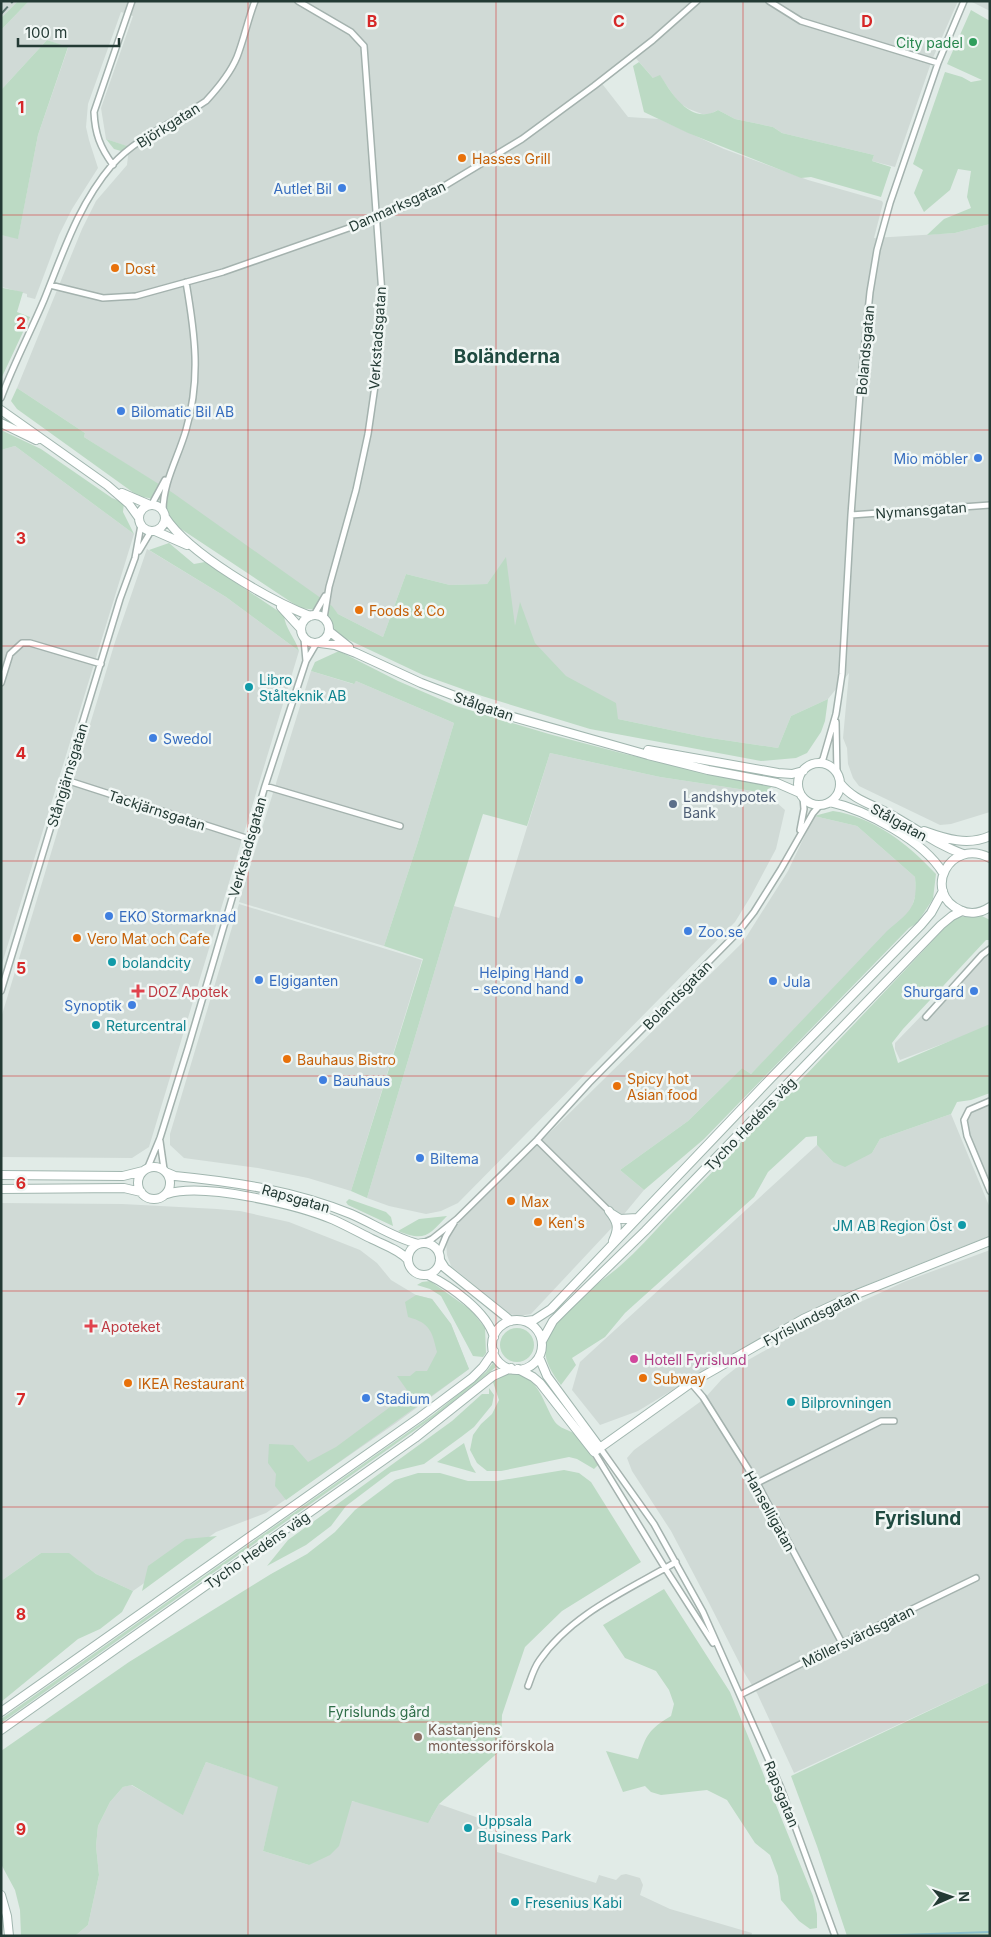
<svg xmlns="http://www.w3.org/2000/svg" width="991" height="1937" viewBox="0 0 991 1937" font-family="Inter,sans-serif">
  <rect width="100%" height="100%" fill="#e1ebe7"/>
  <path fill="#d0dad6" d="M1,1H18L1,18Z
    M29,1H958L932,60L895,167L872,161L874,155L782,133L773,127L735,119L718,110L710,114H702L689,109L679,103L660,76L654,79L633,55L600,81L628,117L659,119L724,149L808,180L882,201L883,203L874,238L955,233L990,224V812L951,824L940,825L859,786L853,778L848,764L847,748L843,738L849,673L828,699L791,716L778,748L704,737L618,719L504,688L506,558L487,584L450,585L406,574L383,637L338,614L331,606L173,494L84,437L85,433L17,388L82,229L96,201L127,165L129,147L106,139L101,108L133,16L121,12L88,104L86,127L89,140L98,168L72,209L59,235L35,299L27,297V294L2,287L1,235L18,238L38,135L68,48L47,40L1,90V30Z
    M970,1H990V11Z
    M15,446L134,534L1,967V450Z
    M147,549L226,597L299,651L149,1147L132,1158L1,1157V1018L115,642Z
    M311,671L353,684L356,681L454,723L418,842L384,946L239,902Z
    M550,753L660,777L766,793L785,810L776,849L751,896L735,922L458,1203L441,1211L426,1214L389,1206L367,1198L454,906L499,918Z
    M814,816L857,826L915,877L916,893L911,910L751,1074L742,1068L688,1121L620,1170L644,1190L620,1219L531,1314L519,1316L509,1314L451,1266L447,1255L446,1242L450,1233L461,1220L743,942L788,871Z
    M239,904L422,960L351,1191L308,1178L258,1168L184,1158L170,1145V1134Z
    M990,945V1026L900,1060L895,1049V1043Z
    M990,1101V1191L964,1128L969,1110Z
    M951,1114L990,1208V1236L864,1286L737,1351L638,1411L600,1425L572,1390L580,1362L817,1145L833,1162L872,1153L880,1139Z
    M1,1203L122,1204L217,1209L240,1211L289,1222L360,1250L377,1263L391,1280L416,1295L432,1299L451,1324L469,1369L396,1423L266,1513L216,1532L133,1591L96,1574L68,1553H41L1,1581Z
    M990,1250V1682L794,1773L757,1693L745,1674L709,1603L671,1531L632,1471L627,1458L634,1450L704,1399L722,1379L741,1364L805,1328L856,1304L906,1281Z
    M206,1762L279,1787L263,1851L309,1865L351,1801L431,1818L439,1804L493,1823L489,1836L496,1838L497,1852L596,1883L599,1875L616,1880L621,1875L626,1874L640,1878L643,1885L640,1895L670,1909L752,1933L751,1936H75L88,1925L99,1875L96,1846L98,1826L110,1802L123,1787L131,1785L183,1814Z"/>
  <path fill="#bcdac4" d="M18,1H29L1,30V18Z
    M971,10L990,21V224L955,233L927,235L944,219L971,208L967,197L971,171L958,169L950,190L924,212L914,193L923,170L913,164L945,72L962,77L971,82L982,80L947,64Z
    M47,40L68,47L38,135L18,239L1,235V90Z
    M639,62L653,78L660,75C672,94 691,126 718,110L735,119L773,127L782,133L874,155L872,161L891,167L881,197L811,177L801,178L688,133L644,112L633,66Z
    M106,139L130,147L121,151L114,149Z
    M1,286L3,288L23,292L17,312L30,317L1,379Z
    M17,388L85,433L84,437L173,493L332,606L338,614L383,637L406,574L450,585L487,584L506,557L515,626L520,602L535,643L566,676L616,703L618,719L704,737L778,748L791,716L828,699L825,721L821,732L807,753L796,758L761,761L590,729L482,696L423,675L336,634L326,611L300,608L172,523L164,501L138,496L17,409L11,401Z
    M1,430L41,449L112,498L124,503L123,512L134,534L15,446L1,450Z
    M169,543L194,564L205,562L284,615C285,629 295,637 299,651L226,597L149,550Z
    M339,651L398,681L456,706L549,734L625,754L772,786L766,793L660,777L550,753L527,826L483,814L454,906L367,1198L351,1191L423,959L384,946L418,842L454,723L356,681L354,684L311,671L315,662Z
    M833,811C874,817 908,844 936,874L933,899L917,923L909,928L704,1139L644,1190L620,1170L688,1121L742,1068L751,1074L887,931C909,912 918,908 915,877L857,826L814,816Z
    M982,916L990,920V940H986L903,1029L892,1043L898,1063L990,1024V1093L971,1100L957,1102L951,1114L880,1139L872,1153L845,1167L833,1162L817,1145V1136L806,1137L768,1172L754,1197L625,1313L605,1337L572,1358L576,1365L561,1385C545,1364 538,1347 555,1324C571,1300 598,1285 620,1266C637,1251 652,1234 667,1218C765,1119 860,1018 955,917Z
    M349,1199L386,1212L391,1217L393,1226L348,1205L346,1202Z
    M447,1216C429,1235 425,1242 398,1231L419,1219Z
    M430,1281L471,1310L485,1328L486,1353L483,1357L473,1356L441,1296L430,1289L417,1285L422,1282Z
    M416,1295L432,1299L451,1324L469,1369L286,1500L275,1486L276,1474L268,1463L269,1444L293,1445L308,1462L336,1447L409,1393L397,1376H410L416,1371H427L437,1352C432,1331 430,1323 408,1317L405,1302Z
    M500 1345a17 17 0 1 1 34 0a17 17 0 1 1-34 0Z
    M493,1363L496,1367L435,1416L1,1723V1719L434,1414L486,1372Z
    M511,1373C540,1376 542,1402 555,1422C559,1428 569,1430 575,1434C584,1441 591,1456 598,1465L594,1469L577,1459L569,1457L501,1471H487L477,1463L470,1450L473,1435L481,1424L492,1414L499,1400L493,1382L499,1376Z
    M489,1388L494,1395L492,1405L474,1427L461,1437L424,1464L391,1472L346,1506L331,1526L306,1545L267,1566L288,1540L452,1421L482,1394H489Z
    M464,1443L471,1465L476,1473L437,1462Z
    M564,1470L579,1473L591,1482L641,1562L562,1611L525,1647L502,1715L501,1750L439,1804L428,1823L352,1801L339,1846L330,1855L309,1865L263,1851L278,1787L206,1762L183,1815L132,1785L123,1787L110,1802L98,1826L96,1846L99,1875L88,1925L75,1936H21L20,1910L15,1890L1,1864V1751L129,1662L271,1574L307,1554L335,1532L355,1510L395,1480L418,1473H440L468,1481H497Z
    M217,1536L142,1591L148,1566L186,1539Z
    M41,1553H69L96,1574L133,1591L122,1612L100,1629L78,1639L1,1702V1581Z
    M664,1589L730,1692L813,1896L817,1914V1928L810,1929L799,1921L781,1900L778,1876L770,1855L755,1843L727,1800L707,1790L661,1795L651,1792L645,1786L623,1792L606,1751L638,1759C647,1734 648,1730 671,1716L674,1704L669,1690L656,1671L625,1658L603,1625Z
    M990,1682V1936H847L817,1846L791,1776Z"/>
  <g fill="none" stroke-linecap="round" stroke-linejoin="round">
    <path stroke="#8dc1cc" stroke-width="2" d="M871,1936L990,1932"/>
    <g stroke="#a4b2ae" stroke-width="8">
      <path id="street" d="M298,1L351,32L364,46L383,308L376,379L368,434L356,490L329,587L324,618
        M769,1L801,21L938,63
        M113,165C100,147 95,134 94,112L132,1
        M50,285L103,298L136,296L223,272L383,216L426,197L522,139L594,86L653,40L697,1
        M1,398C13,365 30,333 44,300C63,253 78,205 112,165C137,137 175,122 206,101C218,88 230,74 237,57C244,39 248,19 255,1
        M152,504L165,480
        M163,511C163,482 178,458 186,430C201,379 195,334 186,282
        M851,515L990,505
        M139,551L151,531
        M314,615L325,596
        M304,639L306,661
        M1,683L10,654L22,643H30L101,664
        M836,722L837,774
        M819,763L823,759L836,714L842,674L851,515L861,380L870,292L877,250L890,203L938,63L964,1
        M66,780L249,839
        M265,786L400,826
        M800,830L804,809L803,797
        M1,991L120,599L135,558L141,525
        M926,1017L982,955L990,949
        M990,1101L969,1110L964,1120L967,1136L990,1191
        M537,1140L609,1211
        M160,1141L164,1169
        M148,1167L160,1138L188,1048L265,786L306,661L316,644
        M423,1243L432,1239L457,1219L537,1140L589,1083L739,931L754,912L781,869L813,813L820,805
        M439,1253L446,1236L454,1223
        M691,1383L703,1397L757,1483L842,1643
        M600,1448L654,1524L703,1612L781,1788L835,1936
        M594,1452L665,1568L713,1643
        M757,1483L881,1421H894
        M528,1686C531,1678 534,1668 539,1661C571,1614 628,1590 676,1562
        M740,1695L842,1643L976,1578"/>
    </g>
    <g stroke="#a1b6af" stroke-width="10">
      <path id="secondary" d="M1,410L107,485L129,504L139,518
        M1,423L36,440
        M122,493L150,505
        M139 518a13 13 0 1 1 26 0a13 13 0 1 1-26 0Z
        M165,517C189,554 269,600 310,616
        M155,531L187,545
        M281,607L301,629
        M301 629a14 14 0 1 1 28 0a14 14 0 1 1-28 0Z
        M329,631L349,647
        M320,643L335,645L356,653L421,683L499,713L648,755L708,770L777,783L800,793
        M648,750L778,773L792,774L803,771
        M798 784a21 21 0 1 1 42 0a21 21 0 1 1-42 0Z
        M840,783C852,799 871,804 888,813C914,827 935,844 963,854
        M830,802C866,810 924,841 943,873
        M924,831C946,839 968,846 990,836
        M990,858C949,837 922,893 960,910C970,915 981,913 990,907
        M138 1183a16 16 0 1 1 32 0a16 16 0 1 1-32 0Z
        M168,1173L175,1176C236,1182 295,1191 351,1214C374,1224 394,1238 418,1244
        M1,1175L123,1176L143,1171
        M1,1189L124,1188L141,1192
        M167,1194C203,1182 298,1205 334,1220C347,1226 360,1233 372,1239C384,1245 400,1250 408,1260
        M609,1211C618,1222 619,1228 613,1241
        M612,1214L620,1219L637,1218
        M408 1259a16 16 0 1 1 32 0a16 16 0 1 1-32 0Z
        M440,1260L445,1268L511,1321
        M428,1275C451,1286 487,1312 494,1337
        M492 1345a25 25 0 1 1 50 0a25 25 0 1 1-50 0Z
        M526,1321L534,1320L551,1309L772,1077L921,925L931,913L943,891
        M542,1341L553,1321L566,1308L645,1231L941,925L952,916L962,911
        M539,1357L547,1376L600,1448
        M518,1369L533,1377L540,1383L594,1452L691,1383L803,1319L857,1294L990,1241
        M1,1712L420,1417L472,1378L483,1367L494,1351
        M1,1730L415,1438L493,1376L511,1368
        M1,1895L7,1916L9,1936"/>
    </g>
    <use href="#street" stroke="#fff" stroke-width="5"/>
    <use href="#secondary" stroke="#fff" stroke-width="8"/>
    <path stroke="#5d7670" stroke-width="2" stroke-dasharray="10 5" stroke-linecap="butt" d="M1,14L13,1"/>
  </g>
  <path fill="none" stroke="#d62828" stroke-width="1" stroke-opacity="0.55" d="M248,1V1936M496,1V1936M743,1V1936M1,215H990M1,430H990M1,646H990M1,861H990M1,1076H990M1,1291H990M1,1507H990M1,1722H990"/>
  <circle fill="#2e9e5b" stroke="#f1f7f5" stroke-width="2" cx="973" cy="42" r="5"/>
  <g fill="#e8710a" stroke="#f1f7f5" stroke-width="2">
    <circle cx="462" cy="158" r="5"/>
    <circle cx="115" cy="268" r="5"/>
    <circle cx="359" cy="610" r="5"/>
    <circle cx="77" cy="938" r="5"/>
    <circle cx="287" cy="1059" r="5"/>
    <circle cx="617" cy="1086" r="5"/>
    <circle cx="511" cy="1201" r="5"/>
    <circle cx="538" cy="1222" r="5"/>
    <circle cx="643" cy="1378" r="5"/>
    <circle cx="128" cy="1383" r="5"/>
  </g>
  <g fill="#3f7fe0" stroke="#f1f7f5" stroke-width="2">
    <circle cx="342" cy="188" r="5"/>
    <circle cx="121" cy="411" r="5"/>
    <circle cx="978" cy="458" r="5"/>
    <circle cx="153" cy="738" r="5"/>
    <circle cx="109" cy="916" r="5"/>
    <circle cx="688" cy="931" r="5"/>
    <circle cx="259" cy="980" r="5"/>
    <circle cx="579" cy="980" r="5"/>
    <circle cx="773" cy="981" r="5"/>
    <circle cx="974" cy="991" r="5"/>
    <circle cx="132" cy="1005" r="5"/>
    <circle cx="323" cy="1080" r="5"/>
    <circle cx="420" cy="1158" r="5"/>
    <circle cx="366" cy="1398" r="5"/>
  </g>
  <g fill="#0f9aa8" stroke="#f1f7f5" stroke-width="2">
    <circle cx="249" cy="687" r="5"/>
    <circle cx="112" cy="962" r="5"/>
    <circle cx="96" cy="1025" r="5"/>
    <circle cx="962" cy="1225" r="5"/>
    <circle cx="791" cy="1402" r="5"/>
    <circle cx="468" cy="1828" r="5"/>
    <circle cx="515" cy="1902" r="5"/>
  </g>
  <circle fill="#5c6f8a" stroke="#f1f7f5" stroke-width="2" cx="673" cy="804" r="5"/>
  <g fill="#e0444e" stroke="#f1f7f5" stroke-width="2">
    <path d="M135.5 983.5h5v5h5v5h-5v5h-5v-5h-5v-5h5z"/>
    <path d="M88.5 1318.5h5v5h5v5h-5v5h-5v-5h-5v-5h5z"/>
  </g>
  <circle fill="#d1479c" stroke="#f1f7f5" stroke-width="2" cx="634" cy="1359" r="5"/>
  <circle fill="#8d6e63" stroke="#f1f7f5" stroke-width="2" cx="418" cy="1737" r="5"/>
  <g text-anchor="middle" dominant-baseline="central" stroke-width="5" stroke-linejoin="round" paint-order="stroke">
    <g font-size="14" fill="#27864d" stroke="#f1f7f5" text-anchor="end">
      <text x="963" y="42">City padel</text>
    </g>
    <g font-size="14" fill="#233a34" stroke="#f1f7f5">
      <text transform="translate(168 125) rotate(-32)">Björkgatan</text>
      <text transform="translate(397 206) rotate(-24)">Danmarksgatan</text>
      <text transform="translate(377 338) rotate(-86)">Verkstadsgatan</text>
      <text transform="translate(865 350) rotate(-85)">Bolandsgatan</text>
      <text transform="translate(921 510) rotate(-4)">Nymansgatan</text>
      <text transform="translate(484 706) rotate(19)">Stålgatan</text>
      <text transform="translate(67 775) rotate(-73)">Stångjärnsgatan</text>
      <text transform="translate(157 810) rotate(18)">Tackjärnsgatan</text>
      <text transform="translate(899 822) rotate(29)">Stålgatan</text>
      <text transform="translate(247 847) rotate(-74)">Verkstadsgatan</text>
      <text transform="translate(677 995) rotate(-45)">Bolandsgatan</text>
      <text transform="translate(750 1124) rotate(-46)">Tycho Hedéns väg</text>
      <text transform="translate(296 1198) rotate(16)">Rapsgatan</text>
      <text transform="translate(811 1318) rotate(-27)">Fyrislundsgatan</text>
      <text transform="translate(770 1511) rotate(61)">Hanselligatan</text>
      <text transform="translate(257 1550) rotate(-35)">Tycho Hedéns väg</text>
      <text transform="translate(858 1636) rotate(-26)">Möllersvärdsgatan</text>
      <text transform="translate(782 1794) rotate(68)">Rapsgatan</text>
    </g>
    <g font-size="14" fill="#c56008" stroke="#f1f7f5" text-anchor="start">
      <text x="472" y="158">Hasses Grill</text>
      <text x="125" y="268">Dost</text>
      <text x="369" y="610">Foods &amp; Co</text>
      <text x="87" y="938">Vero Mat och Cafe</text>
      <text x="297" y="1059">Bauhaus Bistro</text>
      <text x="627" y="1078">Spicy hot<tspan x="627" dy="16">Asian food</tspan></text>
      <text x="521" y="1201">Max</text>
      <text x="548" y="1222">Ken's</text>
      <text x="653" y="1378">Subway</text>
      <text x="138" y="1383">IKEA Restaurant</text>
    </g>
    <g font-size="14" fill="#366cbe" stroke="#f1f7f5" text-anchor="start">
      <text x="332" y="188" text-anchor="end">Autlet Bil</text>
      <text x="131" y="411">Bilomatic Bil AB</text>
      <text x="968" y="458" text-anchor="end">Mio möbler</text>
      <text x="163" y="738">Swedol</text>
      <text x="119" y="916">EKO Stormarknad</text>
      <text x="698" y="931">Zoo.se</text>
      <text x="569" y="972" text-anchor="end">Helping Hand<tspan x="569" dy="16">- second hand</tspan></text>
      <text x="269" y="980">Elgiganten</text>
      <text x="783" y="981">Jula</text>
      <text x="964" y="991" text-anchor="end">Shurgard</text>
      <text x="122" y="1005" text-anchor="end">Synoptik</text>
      <text x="333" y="1080">Bauhaus</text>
      <text x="430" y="1158">Biltema</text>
      <text x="376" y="1398">Stadium</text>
    </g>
    <g font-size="14" fill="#0d838f" stroke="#f1f7f5" text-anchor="start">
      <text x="259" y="679">Libro<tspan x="259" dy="16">Stålteknik AB</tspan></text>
      <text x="122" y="962">bolandcity</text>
      <text x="106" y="1025">Returcentral</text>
      <text x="952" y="1225" text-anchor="end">JM AB Region Öst</text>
      <text x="801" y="1402">Bilprovningen</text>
      <text x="478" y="1820">Uppsala<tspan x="478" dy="16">Business Park</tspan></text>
      <text x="525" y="1902">Fresenius Kabi</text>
    </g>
    <g font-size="14" fill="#4e5e75" stroke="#f1f7f5" text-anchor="start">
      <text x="683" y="796">Landshypotek<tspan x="683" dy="16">Bank</tspan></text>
    </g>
    <g font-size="14" fill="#be3a42" stroke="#f1f7f5" text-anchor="start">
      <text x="148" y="991">DOZ Apotek</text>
      <text x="101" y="1326">Apoteket</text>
    </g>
    <g font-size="14" fill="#b23c85" stroke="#f1f7f5" text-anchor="start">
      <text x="644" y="1359">Hotell Fyrislund</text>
    </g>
    <g font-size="14" fill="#306e49" stroke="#f1f7f5">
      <text x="379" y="1711">Fyrislunds gård</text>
    </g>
    <g font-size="14" fill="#785e54" stroke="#f1f7f5" text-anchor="start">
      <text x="428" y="1729">Kastanjens<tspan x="428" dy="16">montessoriförskola</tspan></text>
    </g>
    <g font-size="19" font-weight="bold" fill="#204b41" stroke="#f1f7f5">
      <text x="507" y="356">Boländerna</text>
      <text x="918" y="1518">Fyrislund</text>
    </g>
  </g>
  <g font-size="16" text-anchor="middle" font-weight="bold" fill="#d62828" stroke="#f1f7f5" stroke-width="5" stroke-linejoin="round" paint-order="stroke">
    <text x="372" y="27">B</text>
    <text x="619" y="27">C</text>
    <text x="867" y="27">D</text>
    <text x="21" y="113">1</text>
    <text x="21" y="329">2</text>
    <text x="21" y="544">3</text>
    <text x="21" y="759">4</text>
    <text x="21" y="974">5</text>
    <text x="21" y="1189">6</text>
    <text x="21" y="1405">7</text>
    <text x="21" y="1620">8</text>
    <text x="21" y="1835">9</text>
  </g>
  <rect width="991" height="1937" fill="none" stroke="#233a34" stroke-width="5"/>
  <g transform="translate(951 1897) rotate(88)" stroke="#f1f7f5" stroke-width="4" paint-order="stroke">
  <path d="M0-4L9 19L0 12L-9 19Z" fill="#233a34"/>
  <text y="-8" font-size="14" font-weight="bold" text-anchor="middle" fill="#233a34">N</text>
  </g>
  <path d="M18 38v8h101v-8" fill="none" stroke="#233a34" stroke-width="2.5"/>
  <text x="25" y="38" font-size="15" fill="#233a34" stroke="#f1f7f5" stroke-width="4" paint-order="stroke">100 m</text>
</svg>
